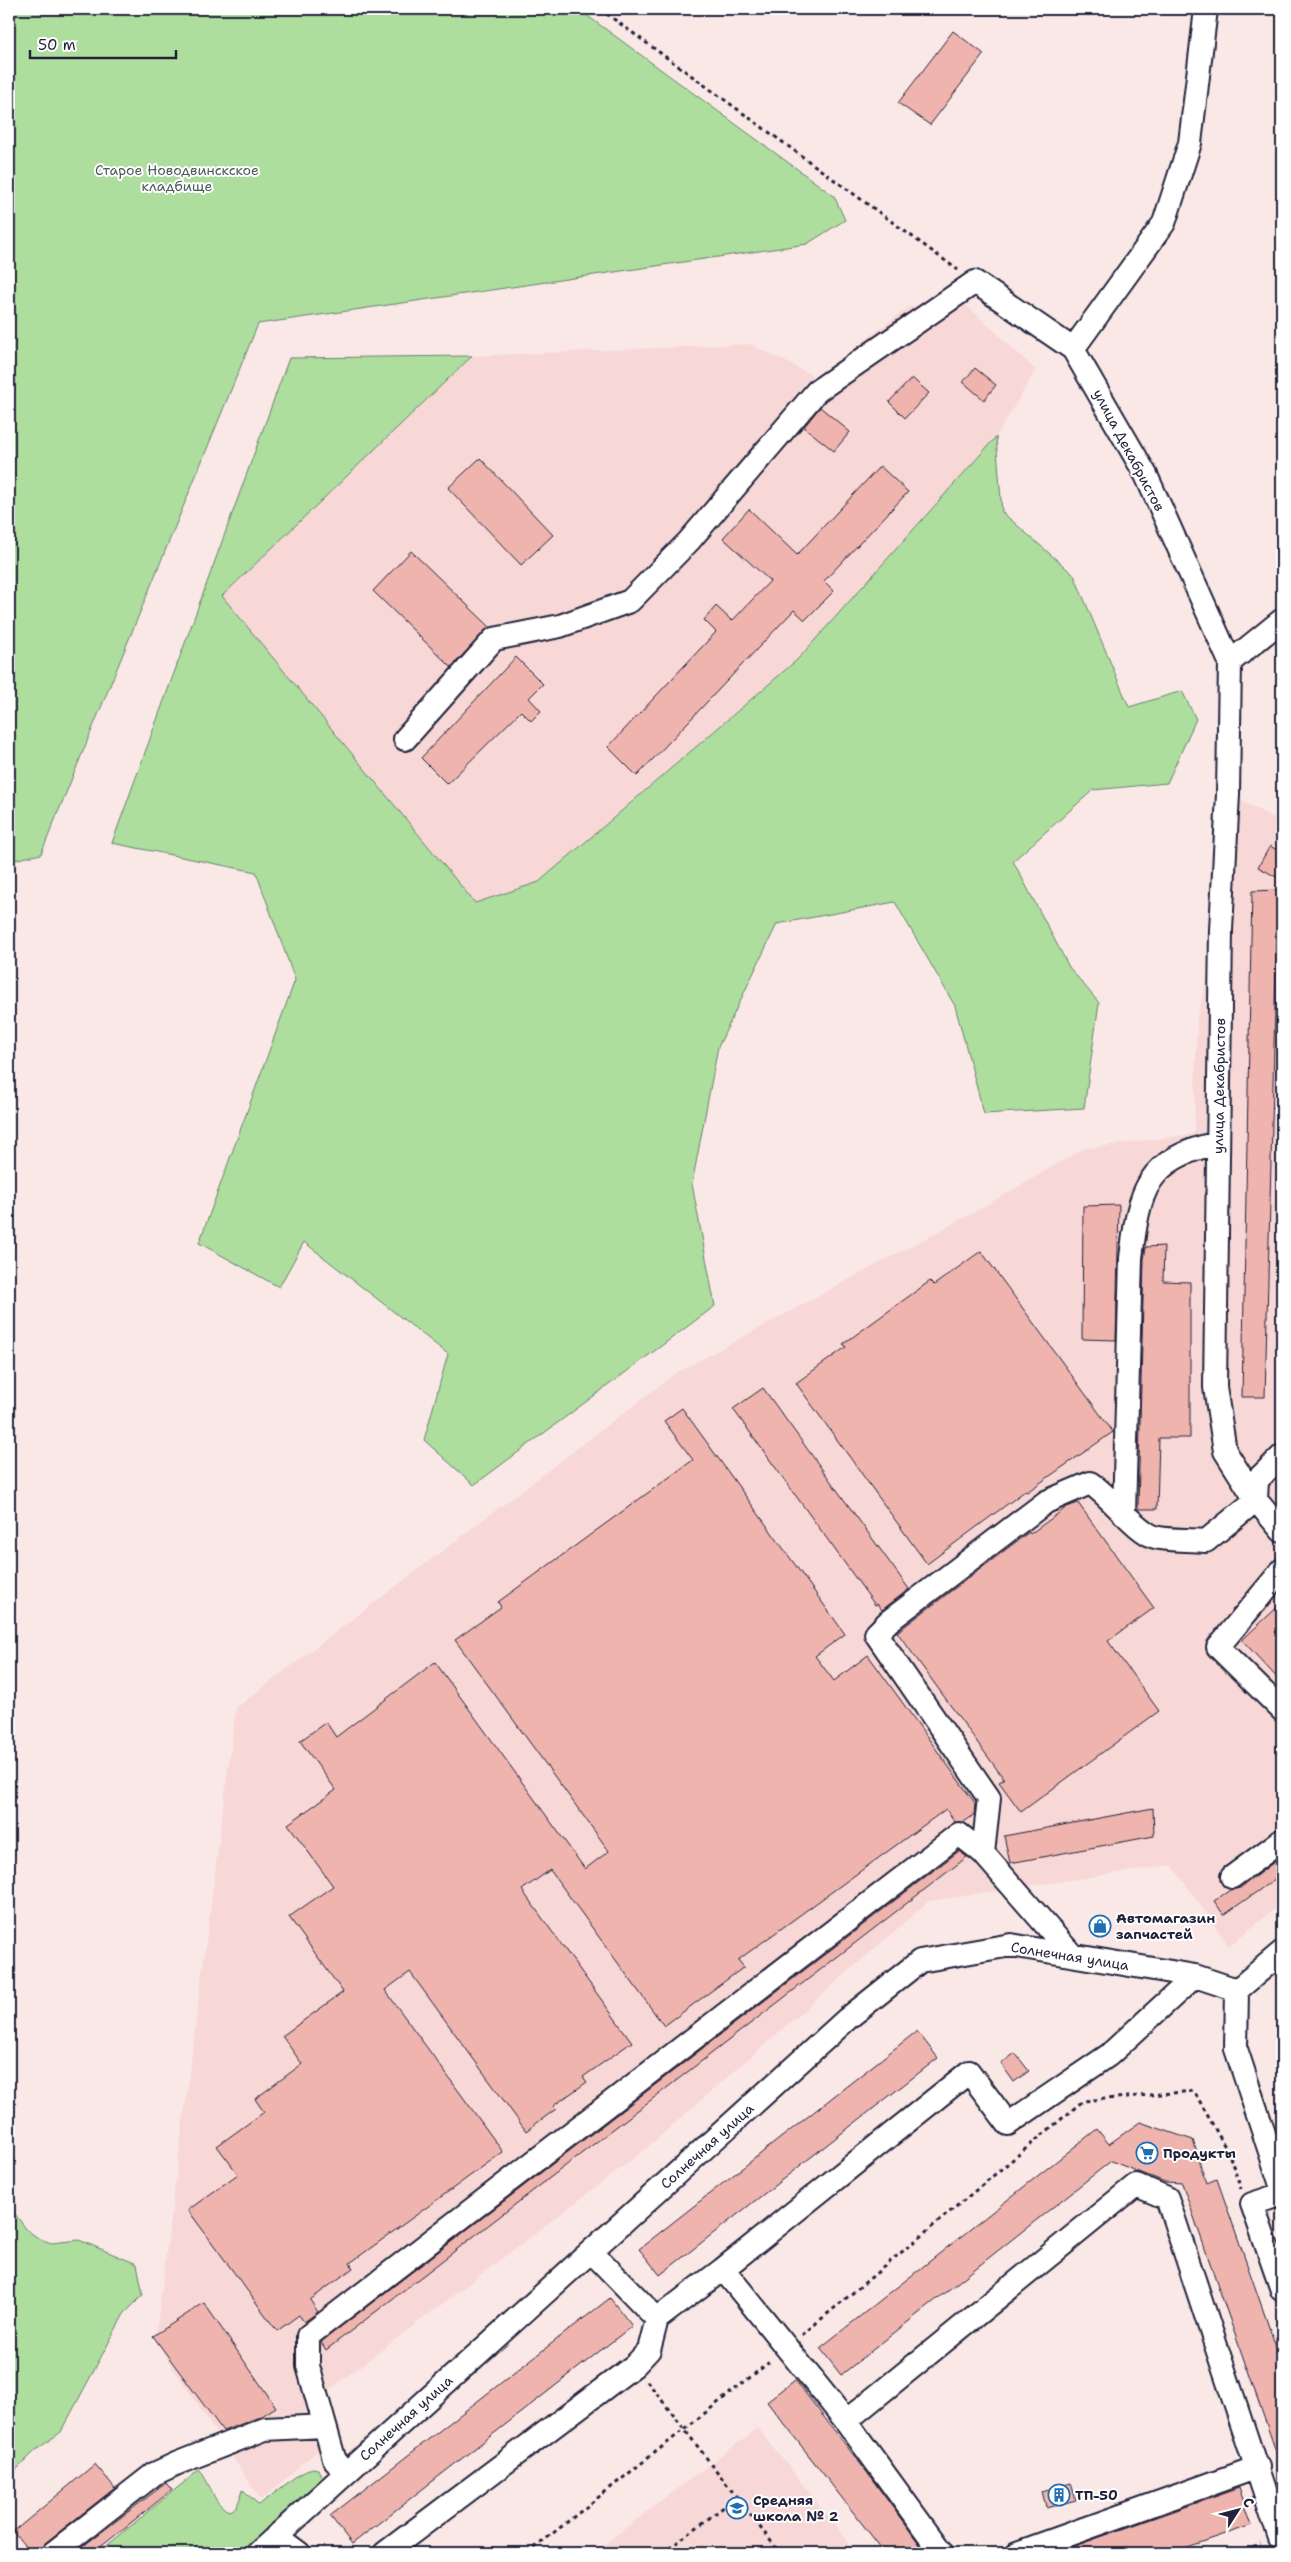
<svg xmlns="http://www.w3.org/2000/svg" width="1291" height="2562" viewBox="0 0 1291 2562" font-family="'Shantell Sans',sans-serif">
  <rect width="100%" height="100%" fill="#fae8e7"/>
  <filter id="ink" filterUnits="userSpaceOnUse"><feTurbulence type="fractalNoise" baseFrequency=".02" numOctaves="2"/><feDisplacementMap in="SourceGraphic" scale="10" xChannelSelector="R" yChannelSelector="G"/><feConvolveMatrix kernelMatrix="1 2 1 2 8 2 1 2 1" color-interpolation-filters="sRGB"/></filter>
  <g filter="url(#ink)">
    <path fill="#f7d8d6" d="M961,300L1036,370L996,437L798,659L539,882L475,903L222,596L472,356L750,344L816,377L909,307Z
      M1228,794L1282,822V1903L1229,1946L1172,1865L929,1901L642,2152L316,2400L342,2430L261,2500L155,2341L236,1708L676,1373L980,1209L1083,1149L1194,1134L1197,1017L1221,930Z
      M758,2428L857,2553H593L711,2463Z"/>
    <path fill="#adde9e" stroke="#68806c" d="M9,9H578L834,196L845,220L807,244L258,324L41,854L9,861Z
      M472,356L222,596L475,903L539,882L798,659L996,437L1002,512L1074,575L1129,707L1182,691L1196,719L1167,783L1093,790L1013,861L1069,967L1099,1003L1084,1108L984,1114L955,1006L895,902L777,924L718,1047L692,1184L715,1306L474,1485L424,1440L448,1354L304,1242L279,1287L199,1243L295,980L256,872L112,843L289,358Z
      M9,2206L27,2230L38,2238L51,2243L79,2240L137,2264L143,2295L124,2314L61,2432L36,2450L9,2477Z
      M312,2468L318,2469L322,2478L321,2484L252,2553H110L104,2548L199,2470C212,2483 212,2506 231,2511L237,2506L243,2490L259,2505L295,2477Z"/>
    <path fill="#efb4ae" stroke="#22223b" d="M953,31L984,54L930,125L898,103Z
      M975,368L996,385L984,400L963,382Z
      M912,378L929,393L905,418L889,402Z
      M820,407L850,432L834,451L804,427Z
      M480,458L553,535L521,565L448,488Z
      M880,466L908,492L824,581L834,591L805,620L794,610L637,776L608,747L716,632L704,620L716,606L732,621L770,581L723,538L749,509L797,555Z
      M411,551L490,627L451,667L373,591Z
      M516,657L543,684L529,698L541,711L531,721L521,711L447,784L421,758Z
      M1270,846L1282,853V880L1258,867Z
      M1278,890L1265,1397H1242L1252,891Z
      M1119,1205L1116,1340L1082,1339L1083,1206Z
      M1164,1246L1163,1281L1190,1282V1438H1159L1157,1509H1138L1144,1259L1146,1247Z
      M981,1251L1113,1432L1027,1492L1025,1491L927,1564L796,1383L846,1347L843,1344L930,1281L934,1285Z
      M763,1388L909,1589L882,1610L877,1604L875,1605L733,1409Z
      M682,1408L845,1634L815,1656L834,1681L868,1655L975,1803L974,1815L964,1822H955L946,1809L738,1960L744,1967L664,2026L550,1870L522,1890L632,2042L583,2077L587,2082L553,2106L556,2109L526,2131L410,1972L385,1990L503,2152L350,2263L353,2268L310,2300L318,2312L304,2322L299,2315L277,2331L188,2210L238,2174L217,2146L264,2112L255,2099L302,2064L282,2036L343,1992L289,1917L333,1886L288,1824L336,1790L300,1741L326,1722L336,1737L435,1662L585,1869L609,1851L455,1640L501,1607L498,1602L693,1460L664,1421Z
      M1078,1503L1154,1608L1108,1641L1159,1711L1021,1812L999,1782L1004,1779L897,1632L1029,1532L1030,1534L1067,1507Z
      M1282,1603V1683L1242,1640Z
      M1153,1808L1154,1836L1010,1863L1004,1836Z
      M959,1851L967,1857L326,2350L321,2342Z
      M1282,1856V1874L1224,1915L1214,1901L1230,1890L1240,1888Z
      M917,2031L938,2058L660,2275L639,2249Z
      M1015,2053L1029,2071L1014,2082L1001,2064Z
      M1140,2122L1193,2140L1206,2183L1217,2179L1282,2364V2462L1280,2463L1182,2183L1165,2182L1111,2161L841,2375L820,2348L1097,2129L1109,2144Z
      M610,2298L632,2326L352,2544L330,2516Z
      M204,2303L276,2407L262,2416L223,2431L153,2336Z
      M795,2380L866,2471L926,2553H885L767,2402Z
      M95,2464L115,2488L45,2543L40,2553H31L13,2532Z
      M166,2483L172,2490L93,2553H74Z
      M1071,2483L1076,2500L1046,2508L1042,2491Z
      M1239,2488L1252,2525L1170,2553H1055Z"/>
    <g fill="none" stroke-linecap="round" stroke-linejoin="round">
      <g stroke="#22223b" stroke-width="26">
        <path id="minor" d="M1073,349L1164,223L1190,143L1206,9
          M1230,662L1282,620
          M405,739L494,639L560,626L630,601L689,541L817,391L975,282L1073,349L1146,475L1230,662L1228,794L1221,930L1215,1387L1225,1451L1256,1500L1282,1531
          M1124,1514L1131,1258C1139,1190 1146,1159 1218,1143
          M1282,1570L1218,1647L1282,1710
          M1232,1877L1282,1840
          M1072,1955L983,1853L989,1798L876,1634L889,1621L1046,1502L1090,1483C1109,1495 1137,1532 1155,1537C1170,1541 1190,1539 1206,1541L1256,1500L1257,1480L1282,1456
          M1237,1990L1236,2049L1282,2188
          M1237,1990L1282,1952
          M1282,2194L1252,2204L1282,2290
          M591,2251L657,2319L723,2269L846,2421L1136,2185L1167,2198L1280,2539L1282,2538
          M723,2269L969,2072L1008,2124L1109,2055L1195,1976
          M846,2421L942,2553
          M344,2474L334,2458L308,2366V2336L959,1834L983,1853
          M276,2536L299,2553
          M53,2553L154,2474L178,2463L265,2429L325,2426
          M258,2553L847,2019L920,1961L1011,1945L1195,1976L1237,1990
          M385,2553L635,2365L649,2350L657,2319
          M1017,2553L1258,2467"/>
      </g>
      <path stroke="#22223b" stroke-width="3" stroke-dasharray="4 4" stroke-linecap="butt" d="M600,9L958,270
        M802,2335L1083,2101L1194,2091L1229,2154L1241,2189
        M647,2381L780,2553
        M528,2553L772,2360
        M663,2553L737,2497
        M1238,2553L1261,2545"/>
      <use href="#minor" stroke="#fff" stroke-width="22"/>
    </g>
  </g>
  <defs>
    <g id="shop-ring" transform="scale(1.125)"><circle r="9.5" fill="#fff" stroke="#1f6fb2" stroke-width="1.5"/><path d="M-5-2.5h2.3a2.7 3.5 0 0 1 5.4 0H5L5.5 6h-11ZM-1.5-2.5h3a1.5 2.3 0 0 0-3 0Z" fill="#1f6fb2"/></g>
    <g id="supermarket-ring" transform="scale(1.125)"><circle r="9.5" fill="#fff" stroke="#1f6fb2" stroke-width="1.5"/><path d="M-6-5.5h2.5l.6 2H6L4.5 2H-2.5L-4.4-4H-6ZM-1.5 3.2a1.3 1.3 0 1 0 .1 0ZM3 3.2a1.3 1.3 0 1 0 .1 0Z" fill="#1f6fb2"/></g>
    <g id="building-ring" transform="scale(1.125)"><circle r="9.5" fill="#fff" stroke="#1f6fb2" stroke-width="1.5"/><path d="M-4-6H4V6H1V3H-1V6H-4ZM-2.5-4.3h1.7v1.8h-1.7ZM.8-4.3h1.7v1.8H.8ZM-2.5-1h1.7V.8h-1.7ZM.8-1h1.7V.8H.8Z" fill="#1f6fb2"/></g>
    <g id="school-ring" transform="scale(1.125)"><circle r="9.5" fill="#fff" stroke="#1f6fb2" stroke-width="1.5"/><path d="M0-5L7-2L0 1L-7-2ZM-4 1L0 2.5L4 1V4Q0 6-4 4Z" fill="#1f6fb2"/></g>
  </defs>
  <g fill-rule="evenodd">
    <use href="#shop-ring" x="1100" y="1926"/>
    <use href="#supermarket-ring" x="1147" y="2153"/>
    <use href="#building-ring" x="1059" y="2495"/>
    <use href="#school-ring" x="737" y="2508"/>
  </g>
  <g text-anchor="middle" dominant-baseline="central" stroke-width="4" stroke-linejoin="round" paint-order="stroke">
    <g font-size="14" fill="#4c5a59" stroke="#fff">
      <text x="177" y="170">Старое Новодвинскское<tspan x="177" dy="16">кладбище</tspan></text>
    </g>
    <g font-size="14" fill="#22223b" stroke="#fff">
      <text transform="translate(1129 450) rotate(62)">улица Декабристов</text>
      <text transform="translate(1219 1086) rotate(-89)">улица Декабристов</text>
      <text transform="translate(1070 1956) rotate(9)">Солнечная улица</text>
      <text transform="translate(707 2146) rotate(-42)">Солнечная улица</text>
      <text transform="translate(406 2418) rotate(-42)">Солнечная улица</text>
    </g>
    <g font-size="14" font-weight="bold" fill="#22223b" stroke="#fff" text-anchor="start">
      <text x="1116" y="1918">Автомагазин<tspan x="1116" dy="16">запчастей</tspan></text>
      <text x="1163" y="2153">Продукты</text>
      <text x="1075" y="2495">ТП-50</text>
      <text x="753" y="2500">Средняя<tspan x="753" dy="16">школа № 2</tspan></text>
    </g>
  </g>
  <rect width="1291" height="2562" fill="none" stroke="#fff" stroke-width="30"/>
  <rect x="15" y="15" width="1261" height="2532" fill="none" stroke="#22223b" stroke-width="2" filter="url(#ink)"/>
  <g transform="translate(1238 2510) rotate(54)" stroke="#ffffff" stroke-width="4" paint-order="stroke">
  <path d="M0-4L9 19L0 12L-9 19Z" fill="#22223b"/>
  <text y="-8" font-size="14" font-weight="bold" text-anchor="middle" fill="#22223b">С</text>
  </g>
  <path d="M30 50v8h146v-8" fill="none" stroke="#22223b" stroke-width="2.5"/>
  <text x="38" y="50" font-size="15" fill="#22223b" stroke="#ffffff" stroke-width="4" paint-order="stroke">50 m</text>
</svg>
